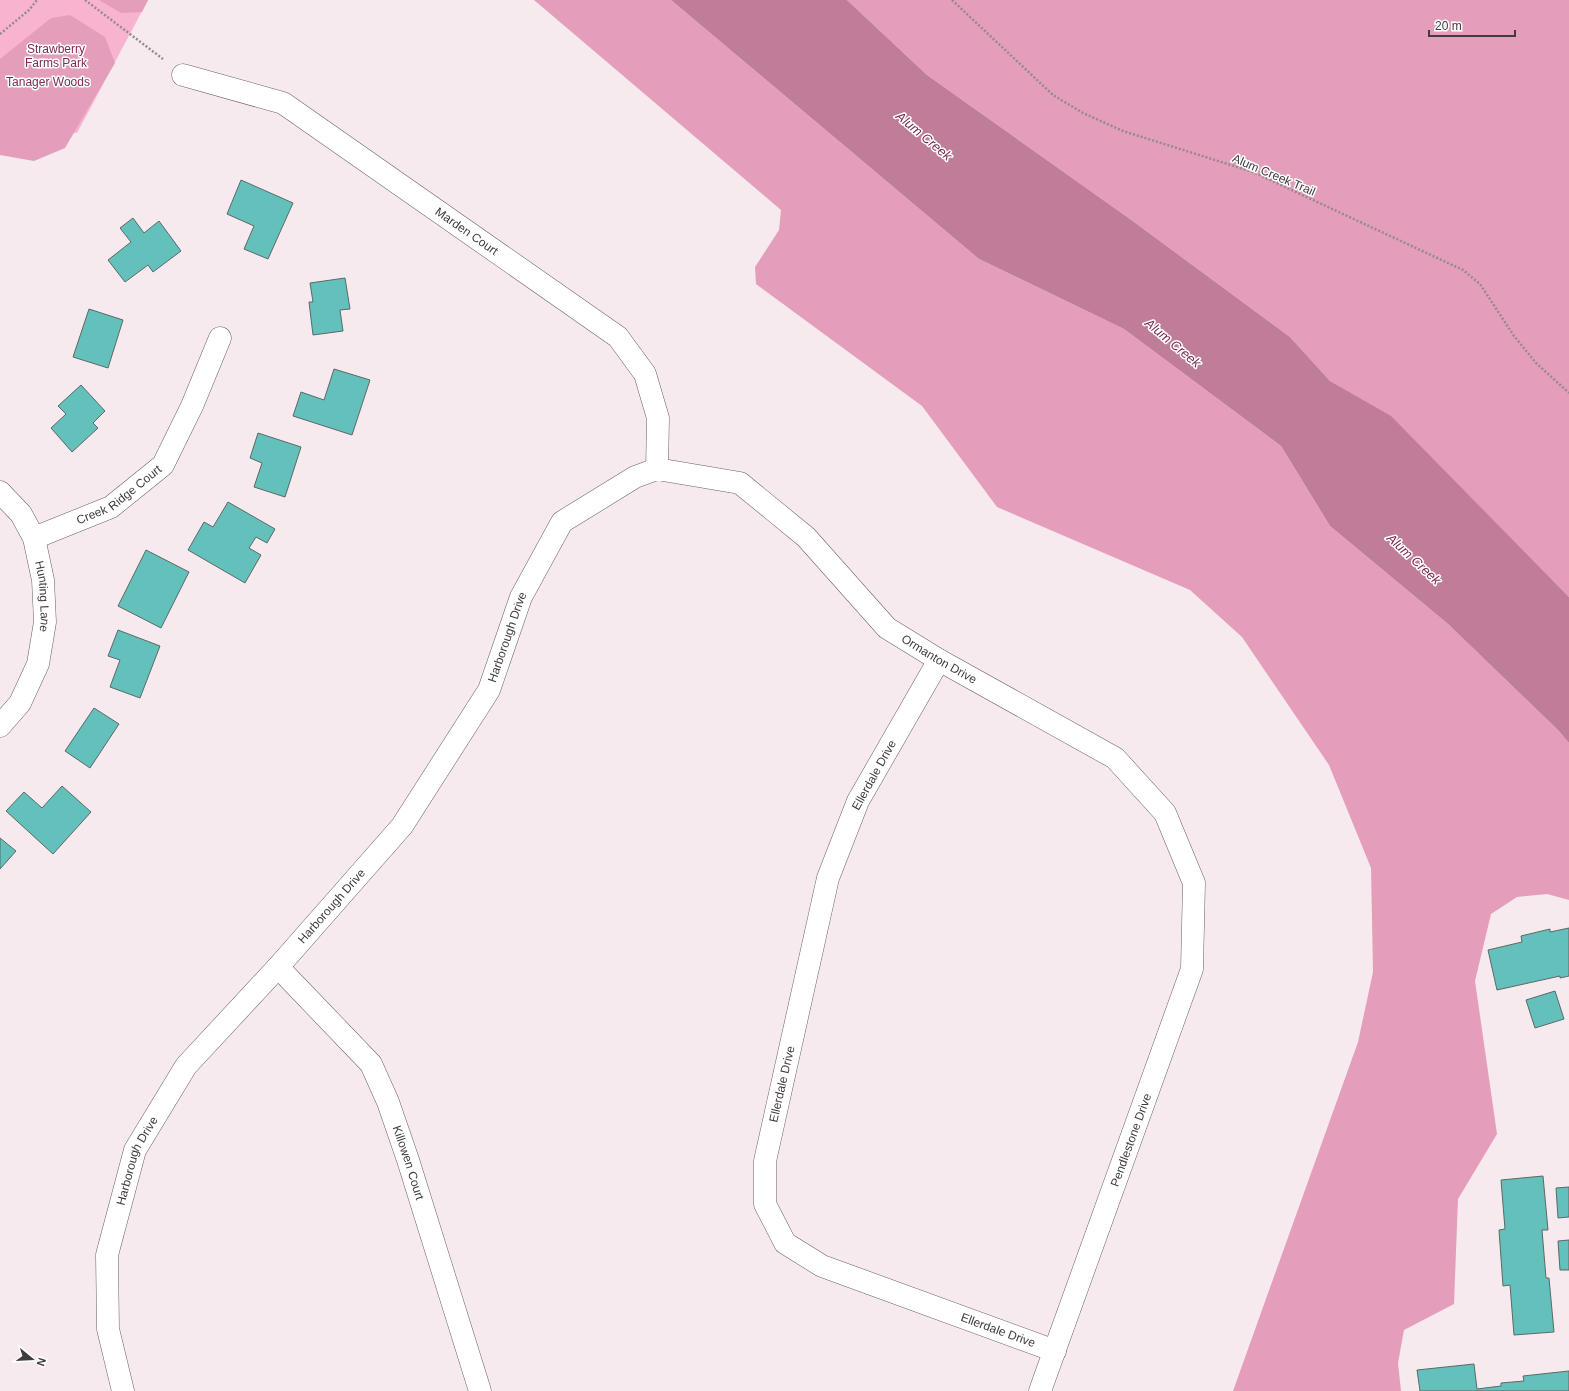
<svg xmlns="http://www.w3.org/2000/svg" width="1569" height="1391" viewBox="0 0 1569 1391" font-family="Helvetica,sans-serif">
  <rect width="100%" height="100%" fill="#f6eaef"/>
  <path fill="#f8b3cf" d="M0,0H148L77,133L0,128Z"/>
  <path fill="#e49ebb" d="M99,0H148L142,12L121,13Z
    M534,0H671L979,259L1124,329L1281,446L1330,526L1448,624L1558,730L1569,743V900L1547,894L1517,897L1491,914L1475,981L1497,1134L1458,1199L1454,1304L1404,1330L1398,1363L1401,1391H1233L1358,1042L1373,972L1371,868L1329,765L1242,637L1190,590L997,507L922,406L756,284L755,267L779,230L781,210Z
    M847,0H1569V597L1391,417L1330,381L1290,337L1130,219L927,75Z
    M70,15L105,37L115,63L65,148L34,161L0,155V59L51,18Z"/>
  <path fill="#c07d99" d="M671,0H847L927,75L1130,219L1290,337L1330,381L1391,416L1569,597V743L1558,730L1448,624L1330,526L1281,446L1124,329L979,259Z"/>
  <path fill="#63c0bb" stroke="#5c6867" d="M241,180L293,203L268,259L244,249L254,226L227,214Z
    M133,218L144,233L159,221L181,251L153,272L148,265L125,282L108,260L131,242L120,228Z
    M345,278L350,309L340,310L343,331L313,335L309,302H313L310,283Z
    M89,309L123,320L108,368L73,357Z
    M334,369L370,380L352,435L293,416L301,392L324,400Z
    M81,385L105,411L93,423L98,428L72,452L51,428L66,414L58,406Z
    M258,433L301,447L285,497L254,487L262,463L250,458Z
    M228,502L275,529L267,543L256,537L249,548L261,555L245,583L188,550L204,522L213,527Z
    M146,550L189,572L161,628L118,606Z
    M118,630L160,646L140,698L110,687L120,660L108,656Z
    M94,708L119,724L90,768L65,751Z
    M62,786L91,812L53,854L6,811L24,792L42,808Z
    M0,838L16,851L0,869Z
    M1569,928V976L1560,978V976L1497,990L1488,950L1522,942L1521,936L1550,929V932Z
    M1555,991L1564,1019L1535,1028L1526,1000Z
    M1543,1176L1548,1230H1542L1546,1278H1549L1554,1332L1514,1335L1510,1285L1503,1286L1499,1230L1505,1229L1501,1180Z
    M1569,1187V1217L1558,1218L1556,1188Z
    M1569,1240V1270H1560L1558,1241Z
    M1474,1364L1477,1389L1501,1386V1383L1524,1381L1523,1376L1569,1371V1391H1420L1417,1370Z"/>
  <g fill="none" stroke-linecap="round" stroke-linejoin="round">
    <g stroke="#6b6165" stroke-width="23">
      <g id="minor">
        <path id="s1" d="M183,75L283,103L618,337L645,374L658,418L657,469"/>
        <path id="s2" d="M0,492L21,514L34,538L43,580L45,622L38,664L20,703L0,726"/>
        <path id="s3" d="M34,538L111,507L163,465L192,406L220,338"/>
        <path id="s4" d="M939,660L858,801L828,878L765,1161V1204L785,1243L822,1266L1055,1351"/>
        <path id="s5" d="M278,967L371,1064L388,1102L408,1160L480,1391"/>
        <path id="s6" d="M123,1391L108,1329L107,1255L135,1150L186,1066L278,967L402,826L489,690L521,597L562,522L635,477L657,469L740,483L806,537L887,628L939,660L1115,758L1165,813L1194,883L1192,969L1040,1391"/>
      </g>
    </g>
    <path stroke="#928a8e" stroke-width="2.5" stroke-dasharray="2 2" stroke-linecap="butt" d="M85,0L163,59
      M952,0L1053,95L1083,113L1123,131L1253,172L1463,270L1480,284L1514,336L1536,363L1569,393
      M0,34L29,10L37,0"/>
    <use href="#minor" stroke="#fff" stroke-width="22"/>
  </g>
  <g text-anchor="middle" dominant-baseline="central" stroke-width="3" stroke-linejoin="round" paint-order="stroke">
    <g font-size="12" fill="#7d2c54" stroke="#fff">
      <text x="56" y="49">Strawberry<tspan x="56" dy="14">Farms Park</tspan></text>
      <text x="48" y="82">Tanager Woods</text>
    </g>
    <g font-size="12" fill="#403b3d" stroke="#fff">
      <text transform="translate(1274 175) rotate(23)">Alum Creek Trail</text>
      <text stroke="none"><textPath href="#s1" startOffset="328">Marden Court</textPath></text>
      <text stroke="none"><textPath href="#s3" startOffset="96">Creek Ridge Court</textPath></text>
      <text stroke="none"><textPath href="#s2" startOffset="117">Hunting Lane</textPath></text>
      <text stroke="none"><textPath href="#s6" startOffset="885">Harborough Drive</textPath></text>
      <text stroke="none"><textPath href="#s6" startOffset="1474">Ormanton Drive</textPath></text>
      <text transform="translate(874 775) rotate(-61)">Ellerdale Drive</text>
      <text stroke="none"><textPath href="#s6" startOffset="561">Harborough Drive</textPath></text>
      <text transform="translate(782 1084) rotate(-77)">Ellerdale Drive</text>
      <text transform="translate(1131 1140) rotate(-70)">Pendlestone Drive</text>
      <text stroke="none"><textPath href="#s6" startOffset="237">Harborough Drive</textPath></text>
      <text stroke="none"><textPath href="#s5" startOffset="240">Killowen Court</textPath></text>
      <text stroke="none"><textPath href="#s4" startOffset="853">Ellerdale Drive</textPath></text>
    </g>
    <g font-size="13" font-style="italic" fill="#7b2b52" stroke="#fff">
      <text transform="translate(924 136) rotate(40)">Alum Creek</text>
      <text transform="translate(1173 343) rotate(40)">Alum Creek</text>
      <text transform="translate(1414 559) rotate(43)">Alum Creek</text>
    </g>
  </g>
  <g transform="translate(32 1359) rotate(108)" stroke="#ffffff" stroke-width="3" paint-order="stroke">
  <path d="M0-3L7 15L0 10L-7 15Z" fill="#403b3d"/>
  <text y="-6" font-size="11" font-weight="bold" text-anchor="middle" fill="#403b3d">N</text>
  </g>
  <path d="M1429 30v6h86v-6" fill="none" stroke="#403b3d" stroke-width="2"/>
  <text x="1435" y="30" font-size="12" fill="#403b3d" stroke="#ffffff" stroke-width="3" paint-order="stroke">20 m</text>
</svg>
